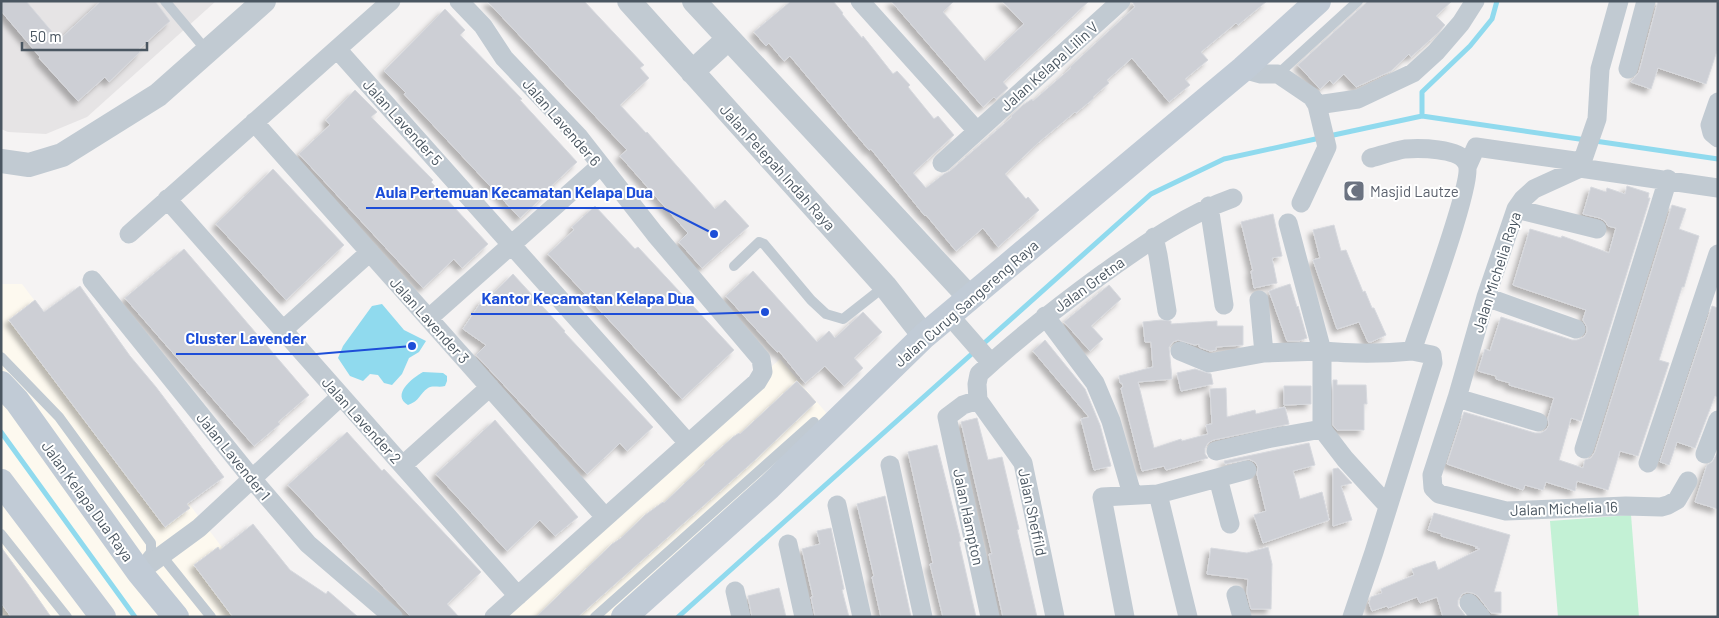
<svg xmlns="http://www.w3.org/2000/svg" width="1719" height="618" viewBox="0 0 1719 618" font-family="Barlow,sans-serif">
  <defs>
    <filter id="shadow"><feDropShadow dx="-4.5" dy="4.5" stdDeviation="2.5" flood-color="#0004"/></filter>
  </defs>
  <rect width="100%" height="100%" fill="#f5f3f3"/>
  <path fill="#fdf9ef" d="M1,284H22L259,596L286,617H1Z
    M780,359L841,430L627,617H496Z"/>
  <path fill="#e6e4e5" d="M1,1H216L87,117L46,134L8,132L1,129Z"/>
  <path fill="#c3f1d5" d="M1631,515L1639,617H1558L1550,521Z"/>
  <path fill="#90daee" d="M382,304L404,330L426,341L419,352L409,358L402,374L392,385L384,383L378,375L370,374L363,381L350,376L338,358L343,346L372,306Z
    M423,372L443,373L447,376V381L445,386C439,388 433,385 428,388C419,394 420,401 408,405C391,395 412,378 423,372Z"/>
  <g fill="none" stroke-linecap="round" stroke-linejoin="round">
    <path stroke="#90daee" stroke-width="5" d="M1422,116V92L1470,46L1492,19L1497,1
      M1329,136L1422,116L1586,140
      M1595,141L1718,159
      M982,345L1151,194L1224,159L1320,138
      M1,432L135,617
      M678,617L975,351"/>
  </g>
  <path fill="#cdcfd5" stroke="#d7d9de" filter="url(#shadow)" d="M1,1H26L59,40L101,1H155L170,21L138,50L140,52L109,82L105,77L78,101L39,58L40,57L1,11Z
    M487,1H584L644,65L640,68L649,78L620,105L646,133L647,132L715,209L725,200L749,226L702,268L679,242L688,233L620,156L627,150Z
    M791,1H833L843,13L842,14L862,38L863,36L893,74L897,71L910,85L908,87L934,119L938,116L954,135L913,173L926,188L944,174L950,171L1012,117L1011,116L1023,105L1032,99L1033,101L1071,68L1070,67L1135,7L1132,1H1267L1238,25L1236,23L1201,52L1208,60L1185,79L1190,85L1169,102L1132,58L1107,80L1109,83L1093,97L1094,98L1076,113L1075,112L1039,142L1005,174L1026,199L1028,197L1039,210L998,247L983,228L956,251L926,215L925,216L871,149L869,150L790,56L784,61L769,43L766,46L754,32Z
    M891,1H954L943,12L985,61L1024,24L1002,1H1089L1003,82L1008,88L996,99L994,97L983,107Z
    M1368,1H1452L1436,16L1445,25L1439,32L1411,57L1409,54L1391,71L1356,87L1344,74L1333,84L1330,80L1320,89L1298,65Z
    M1658,1H1718V48L1706,84L1658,68L1651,89L1631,82L1639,72Z
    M445,9L465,30L460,35L522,99L520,100L577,162L545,192L546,194L520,218L404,94L406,93L384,71Z
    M355,90L377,112L371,117L433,180L431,182L488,244L462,268L454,259L423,288L299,154L330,125L326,120Z
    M273,169L344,245L286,300L216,224Z
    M1627,186L1649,193L1648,198H1650L1581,421L1571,418L1559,460L1583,468L1585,460L1591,458L1595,452L1672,205L1686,209L1679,229L1699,236L1684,287H1682L1676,306L1659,360L1669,363L1638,456L1620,451L1608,490L1577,481L1575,491L1546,482L1543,490L1525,485L1523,490L1447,464L1464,412L1535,433H1541L1546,430L1549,425L1548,418L1554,398L1509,385L1510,383L1496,379V376L1478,371L1485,349L1490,351L1501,317L1572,340H1577L1584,337L1587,332V327L1583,320L1586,310L1513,285L1530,229L1561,238L1562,236L1609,253L1616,228L1608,226L1605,221L1600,218L1583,214L1591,187L1606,192L1607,188L1625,194Z
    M595,206L635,249L638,247L734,350L682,399L548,254L574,230L572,227Z
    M1273,214L1282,256L1272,258L1277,283L1254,288L1251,271H1253L1241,222Z
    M1334,225L1341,251L1346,250L1363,292L1365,291L1372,308H1374L1386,335L1371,342H1368L1359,322L1337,329L1313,260L1320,258L1313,230Z
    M184,249L309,395L278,422L280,424L254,446L125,298Z
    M753,271L817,342L829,331L835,338L863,312L882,332L854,358L863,368L844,386L825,366L805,383L779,351L777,352L726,296Z
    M513,274L565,331L564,332L653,427L627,451L620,443L587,474L476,355L486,345L463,329L483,299L485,301Z
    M1290,284L1297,307L1298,306L1307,338L1299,341H1287L1269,291Z
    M1109,285L1121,299L1091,326L1103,339L1090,351L1064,322Z
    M80,286L130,356L156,387L224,477L187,504L190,508L165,527L9,320L35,300L44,312Z
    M1712,306L1718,308V397L1715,396L1695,448L1677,442L1669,465L1660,462Z
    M1161,320L1171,321V324L1217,321V326H1243V345L1216,347V350L1210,351L1199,347V344L1195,345L1178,340L1173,342L1169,347L1172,379L1138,382L1154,448L1181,439L1182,441L1208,434L1206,425L1212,424L1210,389L1226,388L1227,417L1255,410L1256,414L1285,407L1289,424L1213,440L1208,443L1205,448V454L1208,458L1166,470L1164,466L1142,471L1121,388L1123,387L1122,383H1120L1119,376L1153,367L1151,342H1145L1143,322Z
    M1045,340L1085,389L1100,425L1111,466L1094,470L1081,419L1089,417L1033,351Z
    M1195,369L1211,374L1213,384L1181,391L1177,373Z
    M1333,380H1337V385H1366L1367,404H1364V430H1337L1333,425Z
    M797,381L816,402L755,460L578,617H536L612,544L621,538L645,515L663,502L664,503L705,464L704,463L733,437L739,433L740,434Z
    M1284,386H1311V404L1284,405Z
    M977,418L988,460L1002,457L1019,529L1017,530L1037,617H1003L989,554H992L961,422Z
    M495,420L578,517L555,536L540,520L507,551L436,474Z
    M347,432L382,471L384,469L481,572L447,604L459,617H411L288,485Z
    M1309,443L1315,465L1293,471L1300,499L1322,492L1329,520L1263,543L1254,515L1266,511L1257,474L1258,467L1255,462L1249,459L1225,464L1224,461Z
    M937,445L961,541L959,542L976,617H943L930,564L933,563L908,452Z
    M1718,452V509L1695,502L1707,465L1712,462Z
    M1338,468L1352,483L1341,486L1352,520L1333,526V469Z
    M885,496L911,617H881L872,577L874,576L857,504Z
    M1434,513L1510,535L1494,592H1501V613H1491L1478,596L1473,593L1467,592L1462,594L1458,600V606L1465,615L1460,617H1443L1437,597L1420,603L1417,597L1388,608L1387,606L1372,611L1369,603L1371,597L1382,593L1381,589L1414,575L1412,569L1435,561L1438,570L1480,549L1475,548L1478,547L1441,536L1442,534L1428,530Z
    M253,524L290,570L326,594L328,591L358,617H233L194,565L218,547L220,550Z
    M831,528L844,589L842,590L849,617L815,616L811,597H813L802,549L820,544L817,531Z
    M1,547L28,584L51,617H11L1,603Z
    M1268,547L1272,564L1271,609H1251L1247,593L1248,579L1207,574L1211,548L1247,553Z
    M779,588L786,617H752L748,596Z"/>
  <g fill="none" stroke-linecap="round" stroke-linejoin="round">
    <path stroke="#c1cad2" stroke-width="10" d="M165,1L207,51
      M1278,74L1358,1
      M734,266L759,242L764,244L811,300L826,314L843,319L885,286
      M1,357L59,417L151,543V552L143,562
      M1,534L67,617
      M162,556L211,617
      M595,617L814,422"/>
    <path stroke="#c1cad2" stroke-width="19" d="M459,1L483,26L504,58L579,137L655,234L761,359L763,372L757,382L494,617
      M860,1L977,131
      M1619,1L1600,69L1597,119L1580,168L1534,189L1523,199L1516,209L1486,297L1457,398L1432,475L1433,488L1439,494L1506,511L1626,506L1661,507L1668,505L1677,500L1688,481
      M337,49L688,443
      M1243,69L1261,74H1278L1312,97L1317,105L1327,147L1301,203
      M1628,69L1646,1
      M1718,102L1710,125L1712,133L1718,138
      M1317,105L1358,99L1413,73L1436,52L1461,23L1475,1
      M254,122L605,517
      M942,163L1121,1
      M1468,165L1476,147L1582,162
      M1580,168L1718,188
      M167,199L518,596
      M1209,206L1224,305
      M1516,209L1597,229
      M1288,223L1322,351C1353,354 1381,354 1412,351
      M129,234L391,1
      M1154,237L1158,255L1167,311
      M92,280L253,480L308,544L393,617
      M1486,297L1576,329
      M1259,300L1264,353L1322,351V429L1345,459L1388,506
      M949,315L991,363
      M1045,316L1095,383L1111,421L1132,494
      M429,318L600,166
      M283,330L370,252
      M1180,351L1209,363L1264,353
      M1457,398L1538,422
      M978,400L977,384L979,374C1018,338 1060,305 1104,273C1145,244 1185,215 1233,198
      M1584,449L1668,179
      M1216,451L1267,439L1322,429
      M1705,454L1718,420
      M1648,463L1718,254
      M403,465L490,387
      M890,465L923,617
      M1218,478L1230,524
      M1158,494L1188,617
      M837,505L862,617
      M788,544L804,617
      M139,572L199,528L341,396
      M735,591L741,617
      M1236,595L1242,617
      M1469,603L1481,617
      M990,617L947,417L963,405L978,400L1023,463L1055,617
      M1125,617L1102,497L1158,494L1247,470
      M1352,617L1374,552L1433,363L1432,355L1412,351C1420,325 1476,177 1466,162C1458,148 1420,148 1405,149C1394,151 1382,155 1371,158"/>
    <path stroke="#c1cad2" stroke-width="24" d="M629,1L885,286L924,336
      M694,1L970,298
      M692,72L728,39
      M1,161L29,165L62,155L158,95L264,1"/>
    <path stroke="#c1cbd6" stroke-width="26" d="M1,384L17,401L139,572L176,617
      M1,482L103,617
      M624,617L769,487L924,336L1243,69L1318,1"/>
  </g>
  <defs>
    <g id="mosque-square" transform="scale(1.125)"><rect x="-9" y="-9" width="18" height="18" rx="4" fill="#6b7280" stroke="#fff"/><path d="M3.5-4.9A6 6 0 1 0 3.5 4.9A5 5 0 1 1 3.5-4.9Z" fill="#fff"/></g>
  </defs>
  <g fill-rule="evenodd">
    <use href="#mosque-square" x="1354" y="191"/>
  </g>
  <g text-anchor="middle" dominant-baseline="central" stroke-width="4" stroke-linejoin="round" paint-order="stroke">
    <g font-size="15" fill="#4a5661" stroke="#fff">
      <text transform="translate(1049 66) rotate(-42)">Jalan Kelapa Lilin V</text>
      <text transform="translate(403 122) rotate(48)">Jalan Lavender 5</text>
      <text transform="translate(562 122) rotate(49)">Jalan Lavender 6</text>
      <text transform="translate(778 167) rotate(48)">Jalan Pelepah Indah Raya</text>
      <text transform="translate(1496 272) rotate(-72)">Jalan Michelia Raya</text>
      <text transform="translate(1089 284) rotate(-36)">Jalan Gretna</text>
      <text transform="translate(966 303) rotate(-41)">Jalan Curug Sangereng Raya</text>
      <text transform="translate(430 320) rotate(48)">Jalan Lavender 3</text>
      <text transform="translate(362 420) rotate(48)">Jalan Lavender 2</text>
      <text transform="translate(234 456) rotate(51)">Jalan Lavender 1</text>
      <text transform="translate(88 501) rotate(54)">Jalan Kelapa Dua Raya</text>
      <text transform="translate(1564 508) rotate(-2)">Jalan Michelia 16</text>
      <text transform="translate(1033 512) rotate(78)">Jalan Sheffild</text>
      <text transform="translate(969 517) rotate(78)">Jalan Hampton</text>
    </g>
    <g font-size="15" fill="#5b616d" stroke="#fff" text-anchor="start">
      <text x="1370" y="191">Masjid Lautze</text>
    </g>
  </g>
  <path fill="none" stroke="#1d4ed8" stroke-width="2" d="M714 234L663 208H366M765 312L704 314H471M412 346L317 354H176"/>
  <g fill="#1d4ed8" stroke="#fff" stroke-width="2">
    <circle cx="714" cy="234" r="5"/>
    <circle cx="765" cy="312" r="5"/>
    <circle cx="412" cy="346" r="5"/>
  </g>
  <g font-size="16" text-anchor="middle" font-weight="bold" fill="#1d4ed8" stroke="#fff" stroke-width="4" stroke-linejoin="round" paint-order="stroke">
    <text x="514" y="198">Aula Pertemuan Kecamatan Kelapa Dua</text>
    <text x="588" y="304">Kantor Kecamatan Kelapa Dua</text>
    <text x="246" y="344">Cluster Lavender</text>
  </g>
  <rect width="1719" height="618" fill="none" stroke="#4a5661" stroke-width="5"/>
  <path d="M22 42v8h125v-8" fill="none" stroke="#4a5661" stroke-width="2.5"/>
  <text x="30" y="42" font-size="15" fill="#4a5661" stroke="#ffffff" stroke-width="4" paint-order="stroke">50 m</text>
</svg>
